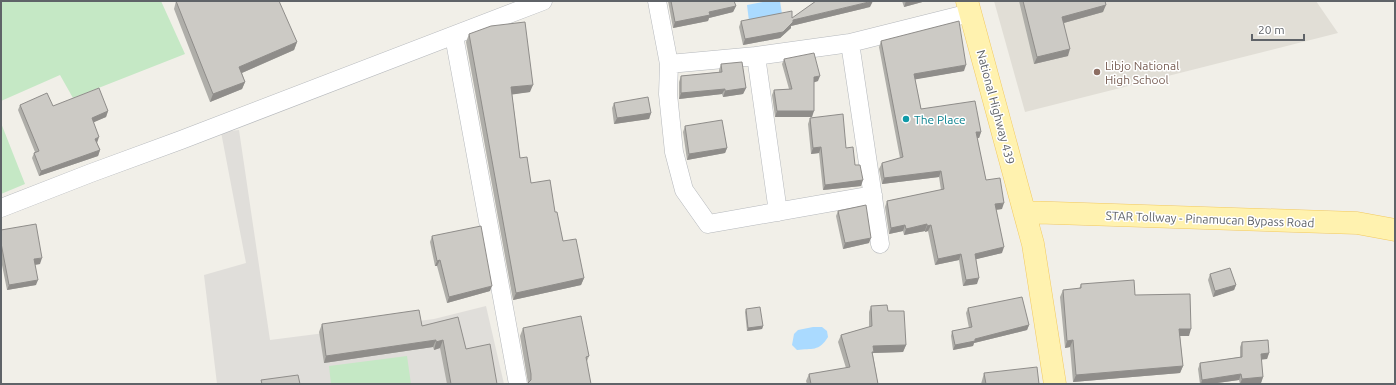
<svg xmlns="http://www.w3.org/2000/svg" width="1396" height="385" viewBox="0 0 1396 385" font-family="Ubuntu,sans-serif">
  <rect width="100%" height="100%" fill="#f1efe8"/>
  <path fill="#e0deda" d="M239,130L270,340L434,319L486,306L504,384H217L204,275L246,263L221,132Z"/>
  <path fill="#e1ded6" d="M994,1H1316L1338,33L1025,112Z"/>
  <path fill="#c5e8c5" d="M1,1H161L185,54L73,98L60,75L1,101Z
    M1,123L25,184L1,194Z
    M407,356L411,384H331L329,366Z"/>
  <path fill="#aadaff" d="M768,1H780L782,14L749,21L747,5Z
    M813,327H822L827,331L828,337C819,352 812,348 797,350L792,345L794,334L798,330Z"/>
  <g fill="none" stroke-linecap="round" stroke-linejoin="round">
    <g stroke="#b5b8bc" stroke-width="19">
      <path id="minor" d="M657,1L669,64L756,56L850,43L970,13
        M454,36L518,384
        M850,43L880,244
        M756,56L778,212
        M669,64L668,94L674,152L684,190L708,224L873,195
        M1,208L91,173L181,140L543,1"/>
    </g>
    <g stroke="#f2c960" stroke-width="23">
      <path id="primary" d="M967,1L1033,244L1055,384
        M1024,212L1357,223L1395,230"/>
    </g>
    <use href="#minor" stroke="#fff" stroke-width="18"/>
    <use href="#primary" stroke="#fff2af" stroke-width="22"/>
  </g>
  <path fill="#afaea9" d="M176,1L297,42L294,50L242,73L245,82L242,89L210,102L174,9Z
    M668,1H734L736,6L733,12L709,18L708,21L673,28Z
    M902,1H926L904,7Z
    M1019,1H1105L1103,12L1064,23L1068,56L1034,64Z
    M870,7L791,26V28L780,38L743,45L739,27L741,21L792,18Z
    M469,34L530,92L512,94L520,158L531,183L555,212L563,241L584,278L581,285L513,300L466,42Z
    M881,41L964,71L915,79L921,109L981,132L979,138H977L986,180L1002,209L996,210L1002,253L976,259L977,284L963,286L959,260L935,265L928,231L925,232V231L904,235L903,231L889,234L885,207L887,201L941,190L939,177L882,184L879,169L882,163L900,158L879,47Z
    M784,59L818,81L814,82L812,117H775L772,95L774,90L789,89L782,64Z
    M721,64L746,88L743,94L723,97L722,94L679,99V82L681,76L719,72V70Z
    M614,103L651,113L649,119L614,124L612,108Z
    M20,105L53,106L108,111L106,117L93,122L97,143L100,150L98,156L39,176L32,158L34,153L35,152L18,110Z
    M810,118L846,148L855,165L861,186L823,190L819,153L811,154L808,124Z
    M685,126L727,148L725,153L687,160L683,132Z
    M838,211L869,243L843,249L836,216Z
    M1,230L40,264L35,265L36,285L7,290L1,260Z
    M432,236L490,291L447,303L437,266H435L430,242Z
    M1210,274L1236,285L1234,290L1213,297L1208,280Z
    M1081,284L1135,295L1189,336H1180L1183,366L1180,373L1073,382L1070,347L1065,348L1060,297L1063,290L1079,289Z
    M871,306L888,311L906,345L903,352L873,353V355L878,384H807L806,381L809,374L846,368L838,342L841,335L869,327V312Z
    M968,308L1029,325L1027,330L974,343L973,346L953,350L951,336L952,331L969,328L966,313Z
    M746,309L763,326L762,329L747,331L745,312Z
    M322,324L422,326L466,349L497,384H447L440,348L434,350L433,347L324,363L319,332Z
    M523,328L589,356L587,361L528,383L520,336Z
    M1242,342L1269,353L1267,359H1261L1263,377L1261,383L1240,384L1239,380L1210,384H1200L1198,369L1200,363L1240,357V347Z
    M984,373L1039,384H981Z"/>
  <path fill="#8f8d8a" d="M873,1L870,7L791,26V28L780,38L743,45L745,39L793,20Z
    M906,1H926L904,7Z
    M1106,5L1103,12L1060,24L1062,17Z
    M736,6L733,12L709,18L708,21L673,28L675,22L709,12Z
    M297,42L294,50L237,75L239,67Z
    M1070,49L1068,56L1034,64L1037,57Z
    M966,65L964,71L912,80L914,74Z
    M820,76L818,81L812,83L814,77Z
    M245,82L242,89L210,102L213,94Z
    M533,85L530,92L509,95L511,87Z
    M746,88L743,94L723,97L725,91Z
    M725,89L722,94L679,99L681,93Z
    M108,111L106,117L90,124L92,118Z
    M777,111H814L812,117H775Z
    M651,113L649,119L614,124L617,118Z
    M976,132H981L979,138H974Z
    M99,137L97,143L93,144L95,139Z
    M821,147L819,153L811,154L813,148Z
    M727,148L725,153L687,160L689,154Z
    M100,150L98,156L39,176L41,171Z
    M941,171L939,177L882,184L884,178Z
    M863,180L861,186L823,190L825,185Z
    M1004,203L1002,209L993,210L995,204Z
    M927,224L925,231L904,235L906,229Z
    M905,225L903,231L889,234L891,228Z
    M931,225L928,231L925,232L927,226Z
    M871,238L869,243L843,249L845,243Z
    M1004,247L1002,253L973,260L975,254Z
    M961,254L959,260L935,265L938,259Z
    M42,258L40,264L32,265L34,259Z
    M440,260L437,266H435L437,261Z
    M584,278L581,285L513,300L516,293Z
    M979,278L977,284L963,286L966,280Z
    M38,280L36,285L7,290L9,285Z
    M1236,285L1234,290L1213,297L1215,291Z
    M492,286L490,291L447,303L449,297Z
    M1029,325L1027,330L974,343L973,346L953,350L955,345L975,339Z
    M763,326L762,329L747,331L748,328Z
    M1179,329H1191L1189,336H1177Z
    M436,340L433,347L324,363L326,356Z
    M443,340L440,348L434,350L436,342Z
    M1073,340L1070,347L1065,348L1067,341Z
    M906,345L903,352L873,353L872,358L873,346Z
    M1269,353L1267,359L1259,360L1261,354Z
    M1183,366L1180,373L1073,382L1076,375Z
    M1241,374L1239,380L1210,384H1201L1202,380Z
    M1263,377L1261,383L1240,384L1242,379Z"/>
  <path fill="#cccac5" stroke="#8f8d8a" d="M176,1H279L297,42L239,67L245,82L213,94Z
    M671,1H734L736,6L709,12L710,15L675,22Z
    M816,1H873L793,20V22L783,32L745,39L741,21L792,11V18Z
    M1023,1H1105L1106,5L1062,17L1070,49L1037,57Z
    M959,21L966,65L914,74L921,109L975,101L981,132H976L986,180L1000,178L1004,203L995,204L1004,247L975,254L979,278L966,280L961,254L938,259L931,225L927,226V224L906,229L905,225L891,228L887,201L944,189L941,171L884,178L882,163L903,157L881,41Z
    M525,22L533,85L511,87L520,158L527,157L531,183L550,180L555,212H557L563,241L576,239L584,278L516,293L469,34L491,26Z
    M814,53L820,76L814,77V111H777L774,90L792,89L784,59Z
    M742,62L746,88L725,91V89L681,93V76L722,72L721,64Z
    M99,88L108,111L92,118L99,137L95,139L100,150L41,171L34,153L39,151L20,105L47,93L53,106Z
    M648,97L651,113L617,118L614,103Z
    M843,114L846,148L853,147L855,165H860L863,180L825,185L821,147L813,148L810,118Z
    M722,120L727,148L689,154L685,126Z
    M866,205L871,238L845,243L838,211Z
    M36,224L42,258L34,259L38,280L9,285L1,243V230Z
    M481,226L492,286L449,297L440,260L437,261L432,236Z
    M1230,268L1236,285L1215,291L1210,274Z
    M1134,280L1135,295L1190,294L1191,329H1179L1183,366L1076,375L1073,340L1067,341L1063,290L1081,288V284Z
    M1022,297L1029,325L975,339V341L955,345L952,331L972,327L968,308Z
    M887,305L888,311H904L906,345L873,346L874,352H872L878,384H811L809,374L850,367L841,335L872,326L871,306Z
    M760,307L763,326L748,328L746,309Z
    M419,310L422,326L458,317L466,349L490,344L497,384H451L443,340L436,342V340L326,356L322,324Z
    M581,316L589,356L586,357L591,384H527L531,380V374L523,328Z
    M1268,340L1269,353L1261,354L1263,377L1242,379L1241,374L1202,380L1200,363L1242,357V342Z
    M1037,367L1039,384H986L984,373Z
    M298,375L300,384H262L261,380Z"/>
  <circle fill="#8d6e63" stroke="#fff" stroke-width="1.5" cx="1097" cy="72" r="4"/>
  <circle fill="#0f9aa8" stroke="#fff" stroke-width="1.5" cx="906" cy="119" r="4"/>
  <g text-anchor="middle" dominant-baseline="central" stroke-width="3" stroke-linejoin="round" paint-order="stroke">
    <g font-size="12" fill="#785e54" stroke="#fff" text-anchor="start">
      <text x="1105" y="65">Libjo National<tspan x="1105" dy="14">High School</tspan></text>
    </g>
    <g font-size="12" fill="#5f6368" stroke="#fff">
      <text transform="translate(996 107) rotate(75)">National Highway 439</text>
      <text transform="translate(1210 219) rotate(2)">STAR Tollway - Pinamucan Bypass Road</text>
    </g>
    <g font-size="12" fill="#0d838f" stroke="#fff" text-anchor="start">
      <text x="914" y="119">The Place</text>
    </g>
  </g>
  <rect width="1396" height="385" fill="none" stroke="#5f6368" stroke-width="4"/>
  <path d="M1252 34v6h52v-6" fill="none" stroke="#5f6368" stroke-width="2"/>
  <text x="1258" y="34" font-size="12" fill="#5f6368" stroke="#ffffff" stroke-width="3" paint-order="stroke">20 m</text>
</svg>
